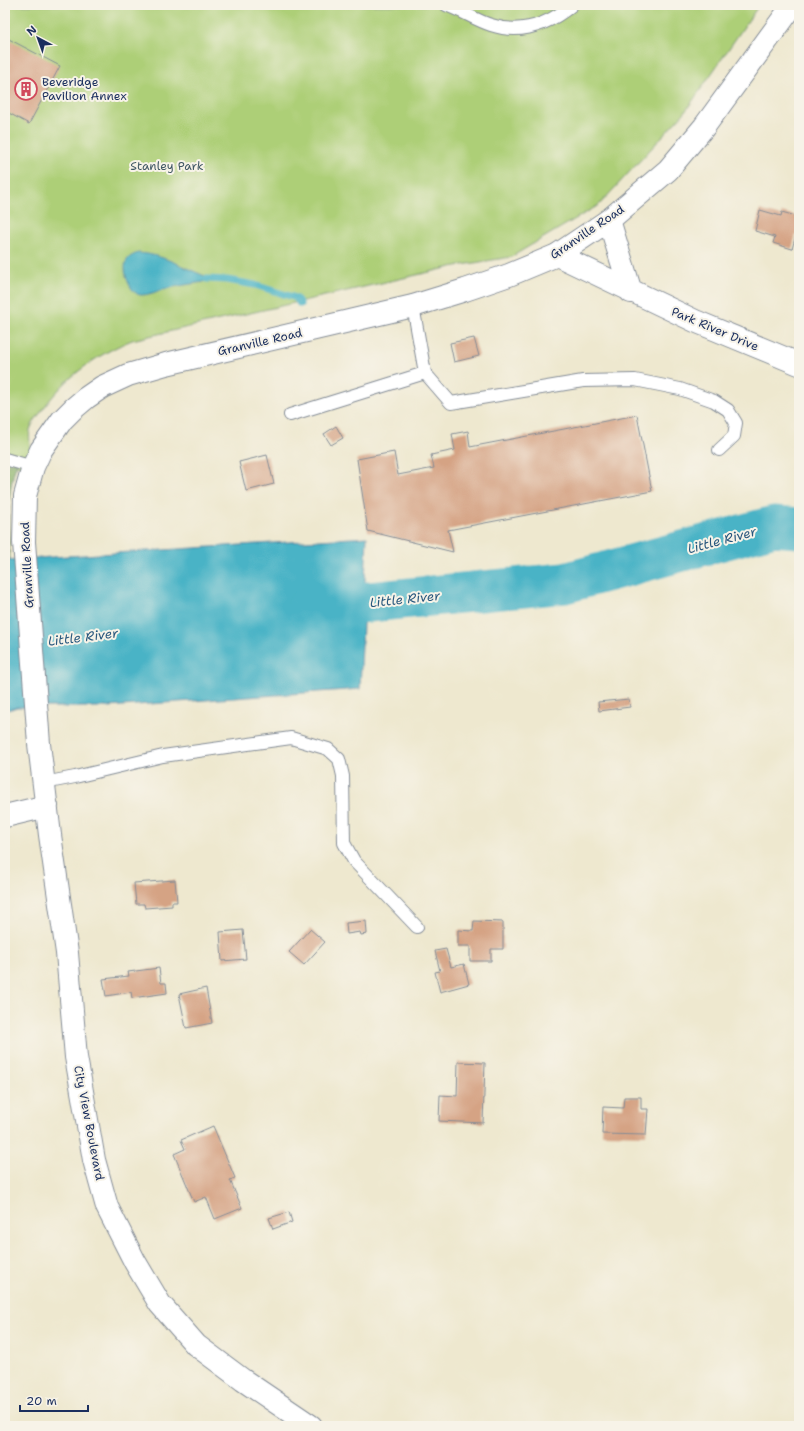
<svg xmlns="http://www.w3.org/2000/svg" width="804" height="1431" viewBox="0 0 804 1431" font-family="'Shantell Sans',sans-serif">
  <rect width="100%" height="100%" fill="#f7f3e8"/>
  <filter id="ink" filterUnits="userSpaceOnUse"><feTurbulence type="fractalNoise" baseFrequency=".025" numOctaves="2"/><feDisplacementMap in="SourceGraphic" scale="8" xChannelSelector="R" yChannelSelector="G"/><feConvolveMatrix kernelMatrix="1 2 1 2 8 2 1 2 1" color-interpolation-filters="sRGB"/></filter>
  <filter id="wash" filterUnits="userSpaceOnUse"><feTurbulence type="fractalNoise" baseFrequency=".012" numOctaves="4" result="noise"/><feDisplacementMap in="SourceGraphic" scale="16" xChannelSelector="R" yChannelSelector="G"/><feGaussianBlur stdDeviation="0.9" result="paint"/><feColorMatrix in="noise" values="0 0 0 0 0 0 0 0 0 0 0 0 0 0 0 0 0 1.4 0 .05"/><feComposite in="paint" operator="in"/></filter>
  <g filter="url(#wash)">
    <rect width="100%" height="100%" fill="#eee8cf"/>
    <path fill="#adcf77" stroke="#647f6a" d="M5,5H759L685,112L599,205L511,257L456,266L132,340C96,355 66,377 43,409C39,415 32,423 30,430C28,437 32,459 33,467L5,465Z"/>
    <path fill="#8ab268" stroke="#527063" d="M17,462C6,496 8,526 10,561L5,560V465Z"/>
    <path fill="#48b3c6" stroke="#327192" d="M138,253C163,254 182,267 205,276L207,279L204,282C190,284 177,286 164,289C157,291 149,295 142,295C131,296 122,272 126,262C128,257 133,255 138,253Z
      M367,537L360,689L108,707H17L5,711V560Z"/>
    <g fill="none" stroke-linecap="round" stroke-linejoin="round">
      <path stroke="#48b3c6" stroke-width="7" d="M207,279L227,280L255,285L296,298L300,304"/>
      <path stroke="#48b3c6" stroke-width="41" d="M307,608L565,583L774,526L799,528"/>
    </g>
    <g id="blocks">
      <path fill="#d5a384" d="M5,37L60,66L29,124L5,111Z
        M760,210L781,216L782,212L799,217V224L792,249L773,243L775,237L755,231Z
        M474,338L479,356L454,362L450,343Z
        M5,401H6L7,417H5Z
        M637,415L652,491L448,530L453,552L368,531L357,459L394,452L398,475L434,468L431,455L455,450L452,434L468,431L470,447Z
        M336,426L343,438L331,445L324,434Z
        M267,455L274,484L246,491L239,462Z
        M629,699L630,707L599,711L598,702Z
        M175,880L177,902H172V906L145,908L144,904H136L134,883Z
        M366,921L367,934L361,935L360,932L347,934L346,923Z
        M474,921L503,922V949H491V961H470V946H458V930L473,931Z
        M310,929L325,942L304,965L289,952Z
        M243,930L246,959L222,961L220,932Z
        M446,949L451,967L464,964L469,984L440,992L435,972L440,971L435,951Z
        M159,968L161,983H166L167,993L132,998L131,992L106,996L103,979L129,976L128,972Z
        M206,988L212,1023L186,1028L179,994Z
        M458,1062L485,1063L483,1123L439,1121L440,1095L457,1096Z
        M624,1097H641V1109H648L646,1135L602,1134L603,1107L623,1108Z
        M213,1126L235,1178L230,1180L242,1208L215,1219L206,1197L194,1202L174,1154L185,1149L181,1140Z
        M289,1212L292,1222L273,1229L269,1218Z"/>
    </g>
  </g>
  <g filter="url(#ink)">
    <use href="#blocks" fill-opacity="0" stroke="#848c96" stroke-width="1"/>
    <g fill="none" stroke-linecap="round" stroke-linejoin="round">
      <g stroke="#848c96" stroke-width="14">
        <path id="lane" d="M446,5C461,10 475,20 491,25C521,35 549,24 572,5
          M413,306L425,373L451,403L583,381L635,380L680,389L714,401L728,410L736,423L734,436L719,450
          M290,415L425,373
          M5,459L33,467
          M44,783L75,777L163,756L291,738L328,749L339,759L343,776L344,843L354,861L417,927"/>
      </g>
      <g stroke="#848c96" stroke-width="24">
        <path id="street" d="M609,220L631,292
          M557,255L695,321L799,364"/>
      </g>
      <g stroke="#848c96" stroke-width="24">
        <path id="secondary" d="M5,816L47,806
          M311,1426L243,1380L196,1345L160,1304L135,1262L107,1207L94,1160L76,1057L67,953L50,835L39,744L24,542L25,496L33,467L41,450L62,420L73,409L86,398L102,387L128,375L166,364L413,306L465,290L509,275L557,255L609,220L668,170L704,127L793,5"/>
      </g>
      <use href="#lane" stroke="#fff" stroke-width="12"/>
      <use href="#street" stroke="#fff" stroke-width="22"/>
      <use href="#secondary" stroke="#fff" stroke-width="22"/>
    </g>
  </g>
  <defs>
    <g id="building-ring" transform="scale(1.15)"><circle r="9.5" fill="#f7f3e8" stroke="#d1495b" stroke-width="1.5"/><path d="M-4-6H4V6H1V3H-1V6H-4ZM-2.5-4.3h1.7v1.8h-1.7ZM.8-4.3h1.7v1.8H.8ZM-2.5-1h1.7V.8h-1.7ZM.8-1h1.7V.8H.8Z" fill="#d1495b"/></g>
  </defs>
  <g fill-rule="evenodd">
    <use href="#building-ring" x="26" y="89"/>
  </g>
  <g text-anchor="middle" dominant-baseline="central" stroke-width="4" stroke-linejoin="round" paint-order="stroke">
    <g font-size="12" fill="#1b2f5e" stroke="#f7f3e8" text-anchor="start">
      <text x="42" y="82">Beveridge<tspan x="42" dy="14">Pavilion Annex</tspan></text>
    </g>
    <g font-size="12" fill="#405764" stroke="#f7f3e8">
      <text x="167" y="166">Stanley Park</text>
    </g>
    <g font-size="12" fill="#1b2f5e" stroke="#f7f3e8">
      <text transform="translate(587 232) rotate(-34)">Granville Road</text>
      <text transform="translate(715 329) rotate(23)">Park River Drive</text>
      <text transform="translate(260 342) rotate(-13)">Granville Road</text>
      <text transform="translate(27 565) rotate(-93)">Granville Road</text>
      <text transform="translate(89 1123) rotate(79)">City View Boulevard</text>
    </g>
    <g font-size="13" font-style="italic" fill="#28577d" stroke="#f7f3e8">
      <text transform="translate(722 540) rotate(-15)">Little River</text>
      <text transform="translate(405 599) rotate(-6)">Little River</text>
      <text transform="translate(83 637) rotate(-7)">Little River</text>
    </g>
  </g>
  <rect width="804" height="1431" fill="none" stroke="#f7f3e8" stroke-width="20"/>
  <g transform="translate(38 38) rotate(319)" stroke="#f7f3e8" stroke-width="3" paint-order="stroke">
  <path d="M0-3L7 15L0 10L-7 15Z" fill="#1b2f5e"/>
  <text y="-6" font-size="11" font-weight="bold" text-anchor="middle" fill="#1b2f5e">N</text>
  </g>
  <path d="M20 1405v6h68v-6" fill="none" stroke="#1b2f5e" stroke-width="2"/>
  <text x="26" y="1405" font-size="12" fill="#1b2f5e" stroke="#f7f3e8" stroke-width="3" paint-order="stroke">20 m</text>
</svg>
